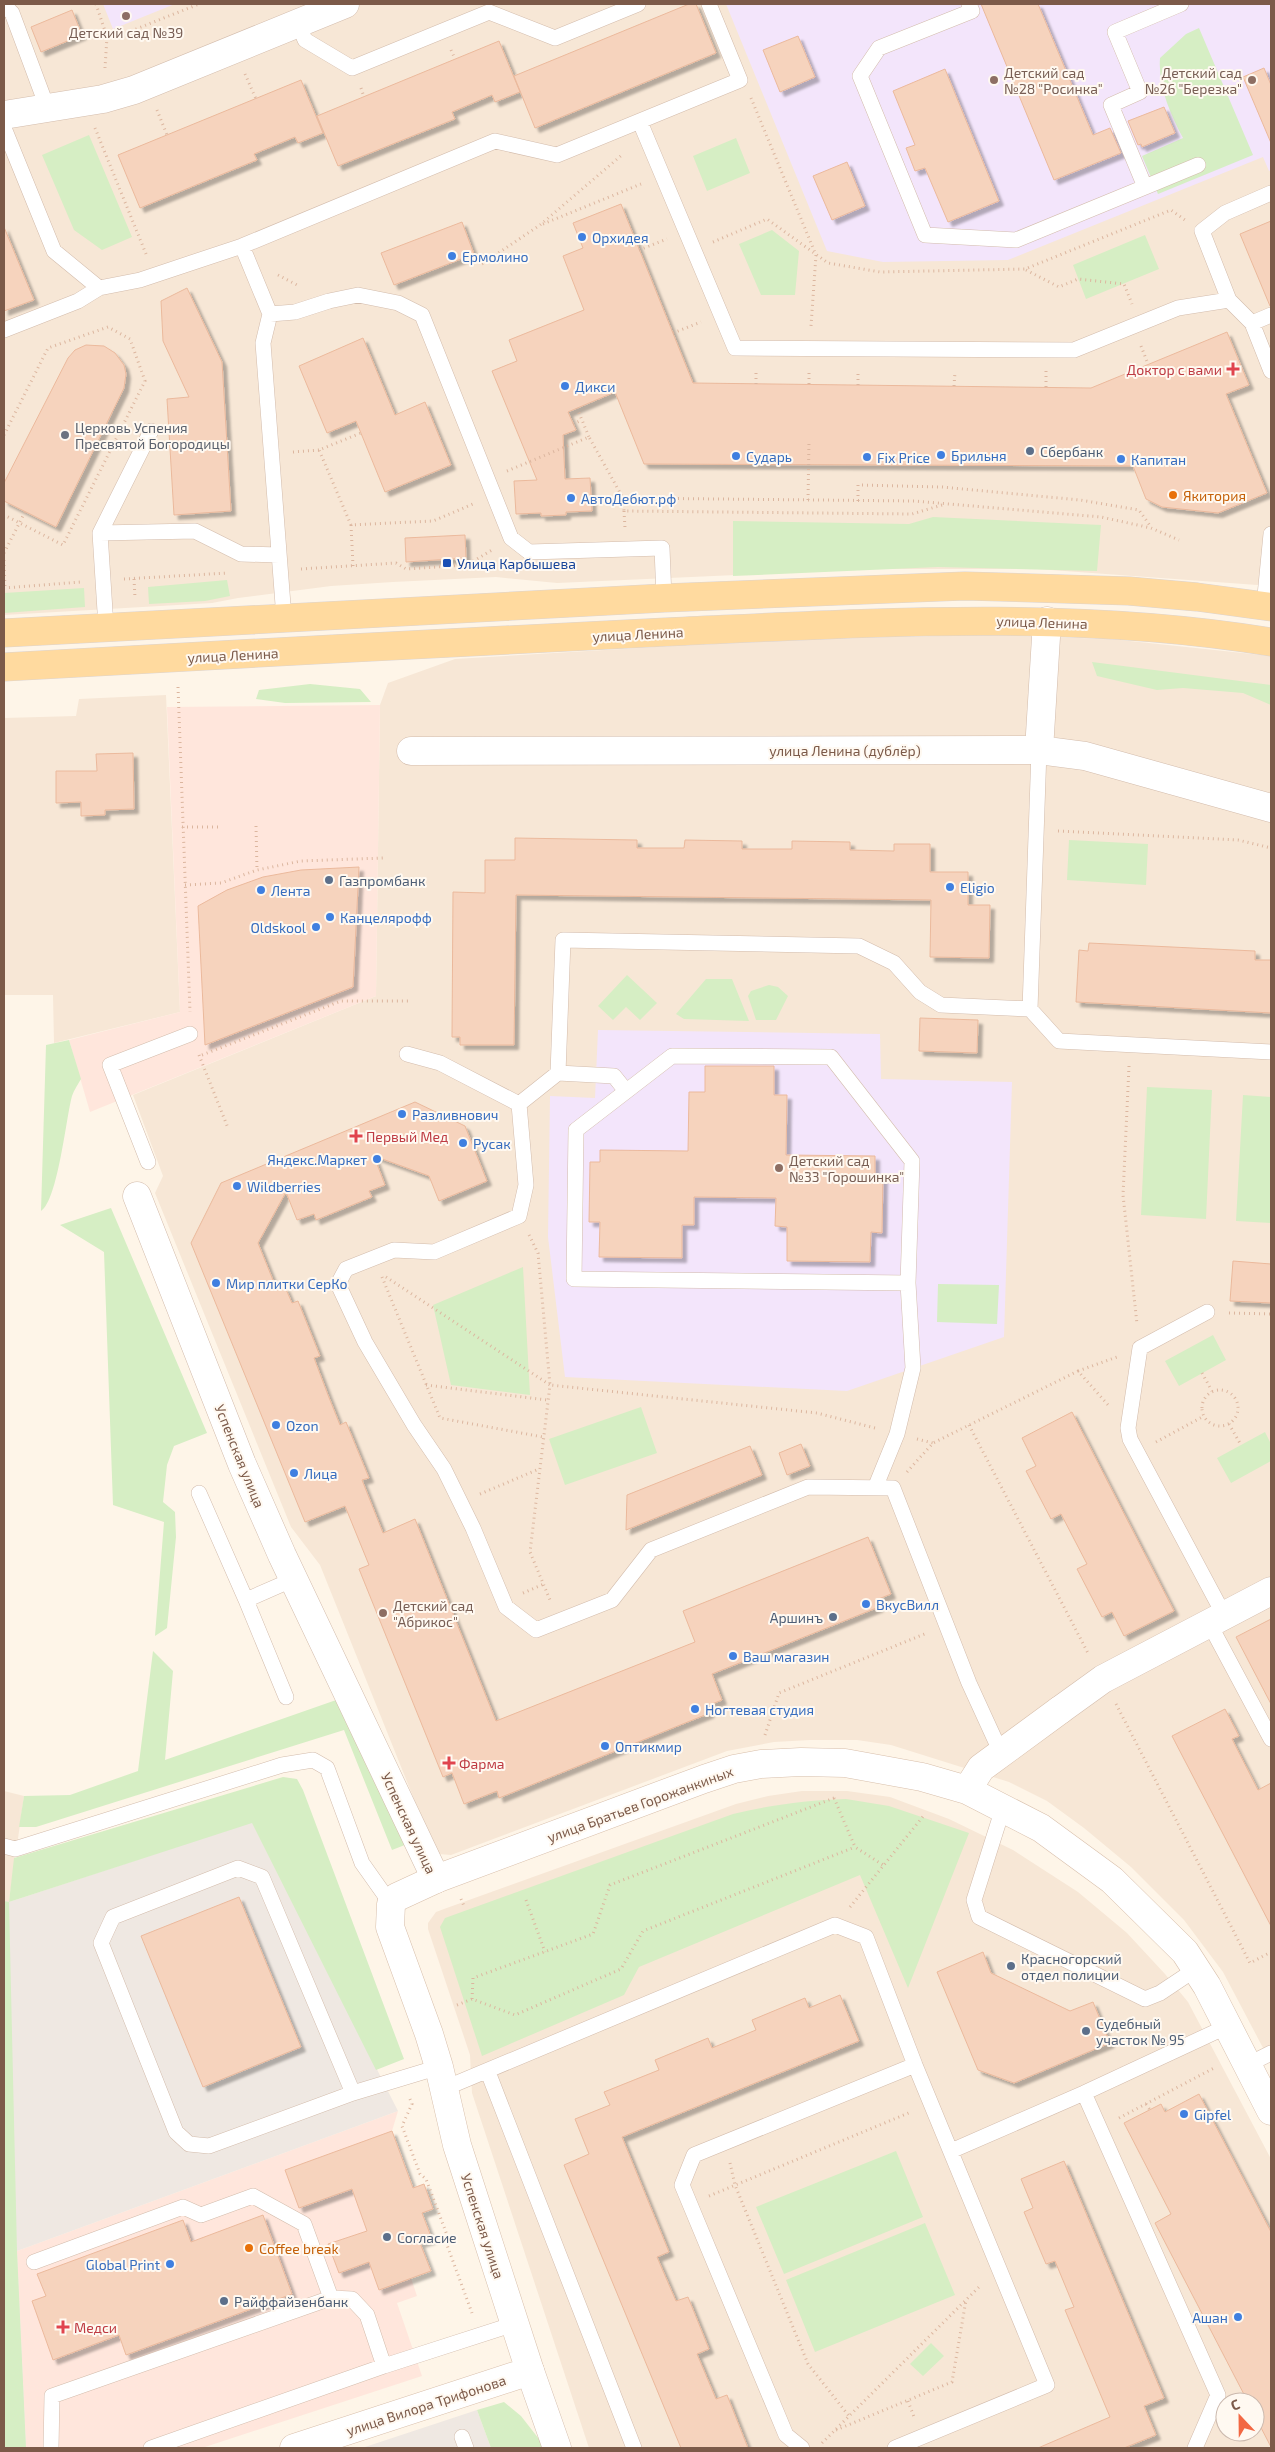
<svg xmlns="http://www.w3.org/2000/svg" width="1275" height="2452" viewBox="0 0 1275 2452" font-family="'Exo 2',sans-serif">
  <defs>
    <filter id="shadow"><feDropShadow dx="4.5" dy="4.5" stdDeviation="1" flood-color="#0004"/></filter>
  </defs>
  <rect width="100%" height="100%" fill="#fef5e8"/>
  <path fill="#f7e7d6" fill-rule="evenodd" d="M4,4H1271V586L1037,569H868L557,583L496,577L393,582L331,586L238,598L212,603L4,615Z
    M989,635L1111,639L1271,656V2063L1223,1972L1184,1920L1131,1867L1084,1828L1047,1801L1009,1782L891,1745L857,1740H810L774,1742L727,1751L451,1855L439,1854L420,1814L320,1565L291,1527L155,1193L163,1176L133,1095L376,996L380,705L388,683L455,659L787,639Z
    M166,695L180,1012L54,1043L53,995H4V718L76,716L79,699Z
    M4,1791L24,1796L9,1902L4,1901Z
    M802,1791H847L890,1797L949,1819L1013,1850L1078,1892L1127,1933L1165,1974L1188,2002L1271,2159V2448H589L472,2093L470,2055L428,1929V1923L436,1912L444,1909L736,1804L768,1796ZM1225,2402H1255V2432H1225Z"/>
  <path fill="#ffe6dc" d="M380,705L376,996L90,1112L69,1040L180,1012L167,707Z
    M398,2111L392,2131L413,2188L424,2184L433,2209L422,2213L432,2239L421,2244L431,2271L411,2278L417,2296L397,2303L422,2376L202,2448H26L17,2251Z"/>
  <path fill="#efe8e2" d="M252,1822L398,2111L17,2251L26,2448H4V1901L9,1902Z
    M477,2410L491,2448H362Z"/>
  <path fill="#f3e5fb" d="M103,4H175L113,29Z
    M726,4H1271V170L1269,171L1263,157L1008,260L883,262L827,251Z
    M598,1030L880,1034L881,1079L1012,1082L1004,1337L847,1391L565,1377L548,1237L550,1096L595,1098Z"/>
  <path fill="#d6eec4" d="M1199,28L1253,155L1158,194L1142,156L1183,138C1170,113 1158,87 1160,58L1186,34Z
    M89,135L132,237L102,250L74,230L42,155Z
    M736,138L750,173L707,191L693,156Z
    M772,230L799,251L795,295H761L739,244Z
    M1145,235L1159,269L1086,299L1073,265Z
    M933,517L1101,525L1097,571L938,567L733,576V521L909,524Z
    M227,580L230,596L205,601L149,604L148,587Z
    M84,588L85,607L4,613V593Z
    M1092,662L1271,685V705L1243,693L1183,688L1157,690L1097,676Z
    M310,684L360,689L371,702L285,703L256,699L259,690Z
    M1069,840L1148,844L1146,885L1067,880Z
    M627,975L657,1003L640,1020L626,1007L613,1020L598,1006Z
    M706,979H732L749,1021L684,1019L676,1014Z
    M769,985L778,987L788,996L776,1020H756L748,996L751,991Z
    M69,1040L81,1079C78,1084 74,1090 72,1096C66,1118 58,1200 41,1211L46,1045Z
    M1147,1087L1212,1090L1206,1219L1141,1215Z
    M1243,1095L1271,1097V1223L1236,1221Z
    M111,1208L207,1433L174,1446L167,1465L163,1502L175,1512L176,1537L167,1628L155,1636L164,1522L113,1505L104,1252L60,1225Z
    M523,1267L530,1395L451,1385L433,1305Z
    M938,1284L999,1285L997,1324L937,1322Z
    M1213,1335L1226,1360L1179,1386L1165,1361Z
    M641,1407L657,1453L565,1485L549,1439Z
    M1265,1432L1271,1444V1461L1231,1483L1217,1458Z
    M153,1651L173,1671L165,1760L339,1699L410,1843L392,1850L344,1730L36,1827H19L24,1796L70,1795L138,1771Z
    M283,1777L297,1779L303,1790L404,2059L376,2070L252,1823L9,1902L17,2251L26,2448H4V1901L9,1902L14,1858Z
    M846,1799L889,1806L969,1833L908,1988L860,1875L639,1967L624,1995L482,2056L440,1927L445,1918L733,1814C771,1805 807,1800 846,1799Z
    M896,2151L923,2217L784,2274L756,2207Z
    M925,2223L955,2295L815,2352L786,2280Z
    M931,2343L944,2356L923,2376L910,2364Z
    M504,2402L521,2416L546,2448H491L477,2410Z"/>
  <path fill="#f6d3bd" stroke="#ebb99c" filter="url(#shadow)" d="M689,4H696L716,53L535,128L514,76Z
    M981,4H1038L1093,135L1110,128L1121,153L1054,180Z
    M72,10L82,35L41,52L31,27Z
    M798,36L815,77L780,92L763,50Z
    M499,41L520,92L495,102L492,95L452,112L455,119L338,166L317,116Z
    M1264,68L1271,85V143L1243,77Z
    M945,69L999,201L948,222L925,168L915,171L906,148L915,145L893,91Z
    M301,80L323,133L298,143L295,137L254,154L257,160L140,208L118,155Z
    M1164,107L1175,133L1142,147L1141,144L1138,145L1128,121Z
    M847,162L865,206L832,220L813,176Z
    M621,204L693,383L1091,388L1227,332L1249,385L1226,394L1267,493L1218,513L1162,507L1146,499L1133,466L644,464L615,392L568,412L576,430L563,435L565,479L590,478L592,511L566,512V515L541,516V513L516,514L514,481L537,480L492,371L517,361L509,340L584,310L563,256L583,248L573,223Z
    M1271,221V306H1270L1240,234Z
    M462,222L474,254L394,285L381,253Z
    M4,227L34,300L4,311Z
    M187,288L222,362L231,511L174,515L167,399L189,397L163,341L161,301Z
    M363,338L395,415L425,402L451,465L385,492L356,421L327,433L299,366Z
    M86,345L104,346L115,353L124,365L126,374L124,388L56,527L4,501V483L68,358L75,350Z
    M465,535L466,558L406,562L405,538Z
    M133,753L134,809L105,810V815L81,816V802L56,803V771H97L96,754Z
    M515,838L637,840V848H684L685,840L742,841V849H792V841L850,842V850L894,851V844H930V872H968V905H990L989,958L930,957L931,900L516,895L514,1045H460V1037H452L453,892L485,893V860H515Z
    M359,867L353,987L205,1045L198,906L227,890L263,877L301,870Z
    M1089,943L1255,951V960H1271V1013L1076,1002L1079,950L1088,951Z
    M920,1018L978,1020L977,1053L919,1051Z
    M705,1066H774V1095H787L786,1155L875,1156V1174L883,1175L882,1233L871,1232L870,1262L787,1261V1227L775,1226L776,1198L694,1197V1225H682V1258L599,1257L600,1222H589L590,1162H600V1150L688,1151L689,1092H705Z
    M415,1102L465,1126L487,1181L439,1201L429,1176L374,1156L385,1185L369,1191L372,1197L316,1220L314,1214L297,1220L286,1192L258,1243L277,1290L285,1287L292,1303L298,1301L320,1356L314,1358L328,1395L340,1425L346,1422L369,1478L362,1480L383,1533L415,1519L496,1721L695,1642L683,1611L868,1537L891,1594L876,1600L879,1607L712,1674L722,1700L707,1706L710,1713L499,1798L497,1791L464,1804L452,1773L443,1777L359,1569L369,1565L345,1506L305,1522L191,1243L221,1183Z
    M1233,1261L1271,1264V1303L1230,1301Z
    M1072,1412L1174,1611L1124,1636L1112,1612L1102,1617L1077,1569L1087,1564L1061,1514L1051,1519L1026,1471L1036,1466L1022,1438Z
    M801,1444L810,1466L787,1475L779,1453Z
    M750,1446L762,1475L626,1530L627,1495Z
    M1271,1619V1704L1236,1637Z
    M1225,1709L1239,1736L1232,1739L1258,1790L1271,1783V1926L1172,1736Z
    M239,1897L301,2047L203,2087L141,1936Z
    M983,1952L991,1973L1070,2011L1093,2002L1110,2043L1014,2083L978,2070L937,1972Z
    M840,1995L859,2041L622,2137L669,2252L657,2257L676,2301L688,2297L709,2349L697,2354L716,2399L727,2395L748,2448H681L564,2165L589,2154L575,2119L610,2105L604,2092L659,2070L655,2060L708,2038L712,2048L756,2030L752,2020L805,1998L809,2008Z
    M1199,2094L1271,2232V2447L1255,2416V2402H1248L1155,2223L1171,2214L1124,2123L1161,2104L1165,2112Z
    M392,2131L413,2188L424,2184L433,2209L422,2213L432,2239L420,2243L431,2271L379,2290L369,2262L339,2273L328,2244L367,2231L352,2189L299,2208L285,2170Z
    M1064,2161L1164,2398L1144,2406L1156,2435L1124,2448H1038L1110,2417L1065,2310L1074,2307L1055,2261L1046,2264L1024,2212L1033,2208L1021,2179Z
    M263,2215L292,2294L126,2355L119,2335L53,2360L32,2301L46,2296L37,2274L183,2220L191,2242Z"/>
  <g fill="none" stroke-linecap="round" stroke-linejoin="round">
    <g stroke="#d3bcac" stroke-width="16">
      <path id="lane" d="M969,4L972,11L879,48L860,76L925,235L1016,240L1145,187L1111,105L1140,92L1115,32L1181,4
        M4,5L12,13L47,107
        M298,23L305,40L352,68L489,12L555,38L638,4
        M640,122L735,348L1074,350L1178,308L1229,300
        M4,128L54,251L99,288L140,280L242,246L270,314L295,312L329,301L358,295L398,303L422,315L511,538L529,552L662,548L664,598
        M1145,187L1198,165
        M242,246L495,141L557,155L740,80L709,4
        M270,314L263,343L284,618
        M1271,315L1252,323L1271,371
        M1252,323L1229,300L1202,231L1225,213L1271,193
        M4,330L78,301L99,288
        M100,533L151,431
        M1264,606L1271,534
        M106,627L100,533L195,531L241,554L279,555
        M1030,1009L1039,750
        M407,1054L440,1063L519,1104
        M558,1073L614,1076L626,1091
        M148,1162L110,1065L190,1034
        M1207,1312L1140,1348L1128,1428L1130,1439L1224,1615
        M875,1488L897,1434L913,1368L908,1283L912,1161L831,1057L672,1056L576,1130L574,1279L908,1283
        M199,1493L246,1600
        M1209,1623L1271,1739
        M286,1697L246,1600L294,1579
        M1001,1753L969,1683L893,1488L808,1487L651,1550L612,1600L536,1630L506,1607L473,1528L444,1469L414,1425L365,1342L338,1284L346,1269L394,1250L434,1252L519,1216L526,1185L519,1104L558,1073L563,940L859,946L894,963L920,992L941,1005L1030,1009L1059,1041L1271,1052
        M1003,1808L974,1900L979,1917L1145,1999L1160,1993L1196,1969
        M4,1846L15,1849L282,1765L313,1760L327,1768L362,1863L391,1904
        M1247,2065L1271,2053
        M488,2072L634,2448
        M443,2089L835,1925L866,1937L915,2065L1047,2385L895,2448
        M353,2093L262,1877L238,1868L113,1917L101,1943L176,2132L189,2144L209,2146L353,2093L439,2067
        M1084,2093L1218,2395L1195,2448
        M951,2151L1084,2093L1228,2026
        M34,2262L183,2207L201,2215L253,2196L304,2224L331,2298
        M462,2437L466,2448
        M51,2448L52,2396L331,2298L352,2299L367,2315L384,2366
        M151,2448L384,2366L514,2324
        M802,2448L786,2435L682,2185L694,2155L915,2065"/>
    </g>
    <g stroke="#d3bcac" stroke-width="29">
      <path id="street" d="M4,115L103,99L134,90L345,4
        M1039,750L1047,621
        M411,751L1039,750L1085,756L1271,808
        M137,1196L242,1464L282,1555L436,1879
        M1060,1710L1103,1679L1271,1591
        M530,2371L557,2448"/>
    </g>
    <g stroke="#d8bfab" stroke-width="29">
      <path id="secondary" d="M967,1790L981,1768L1060,1710
        M294,2448L530,2371L457,2145L439,2067L429,2034L390,1927L391,1904L397,1897L436,1879L704,1779L734,1769L761,1764L801,1762L845,1763L922,1777L967,1790L1041,1828L1112,1880L1185,1952L1207,1986L1271,2111"/>
    </g>
    <g stroke="#ddd4d0" stroke-width="29">
      <path id="primary" d="M4,633L664,598L965,586L1129,591L1197,597L1271,607
        M4,667C225,654 445,643 666,632C868,623 1071,609 1271,642"/>
    </g>
    <path stroke="#dcb69f" stroke-width="3" stroke-dasharray="1 4" stroke-linecap="butt" d="M96,4L107,37L105,68
      M107,37L121,35L199,4
      M451,50L455,59
      M245,74L256,99
      M361,88L364,97
      M751,98L816,255L811,326
      M157,110L167,135
      M95,128L146,254
      M543,224L641,184
      M713,242L767,219L828,263L880,272L1025,269L1171,210L1185,220
      M639,250L667,239
      M482,264L540,225L623,154
      M1026,270L1059,287L1078,279L1124,284L1132,304
      M278,275L299,286
      M673,333L701,322
      M1141,346L1148,364
      M756,384V369
      M809,384V370
      M858,385V371
      M954,386L955,372
      M1046,387V371
      M577,408L589,437
      M573,424L582,420
      M4,435L48,348L108,327L130,339L145,381L63,545L4,515
      M293,452L319,450
      M507,471L589,437L623,498L624,511L912,514L942,505
      M623,498L914,501L1101,517L1151,528L1179,540
      M808,500L809,441
      M858,501V485L942,487L1080,500L1139,510L1151,527
      M624,511L625,528
      M351,525L319,450L361,433
      M4,553L25,512
      M4,560L5,588
      M353,566L351,525L433,521L473,504
      M301,569L396,563L406,569L467,565L492,550
      M124,579L228,573
      M134,579L135,598
      M4,588L81,582
      M178,687L190,1012
      M256,826L257,870
      M182,827H222
      M1058,831L1238,840L1271,848
      M185,885L221,883L257,870L301,861L383,858
      M199,1055L228,1128
      M202,1055L341,1001H408
      M1129,1066L1123,1195L1137,1324
      M529,1235L538,1253L550,1385L817,1413L875,1428
      M382,1277L440,1418L543,1437
      M386,1277L550,1385L530,1552L550,1600
      M1229,1313L1271,1314
      M1078,1371L1117,1357
      M1202,1373L1212,1391
      M426,1385L547,1400
      M1202 1408a18 18 0 1 1 36 0a18 18 0 1 1-36 0Z
      M1229,1424L1241,1445
      M969,1425L1089,1655
      M917,1439L933,1443
      M1156,1442L1204,1416
      M907,1472L933,1443L1078,1371L1108,1405
      M480,1494L539,1469
      M523,1593L544,1584
      M1116,1704L1250,1963L1271,1952
      M765,1735L779,1693L927,1633
      M834,1798L855,1847L883,1865
      M461,1899L464,1906
      M526,1900L545,1952
      M850,1907L925,1814
      M472,1999L473,1978L593,1934L610,1885L834,1798V1795
      M457,2005L472,1999L515,2015L621,1969L643,1931L855,1847
      M410,2099L412,2104L402,2126L420,2174L426,2179L447,2235V2245L472,2313
      M1146,2104L1150,2110
      M1119,2118L1216,2067
      M730,2163L735,2185L808,2364L849,2416
      M709,2196L911,2112
      M908,2401L914,2417
      M836,2430L952,2382L966,2300
      M822,2443L981,2285"/>
    <use href="#lane" stroke="#fff" stroke-width="15"/>
    <use href="#street" stroke="#fff" stroke-width="28"/>
    <use href="#secondary" stroke="#fff" stroke-width="28"/>
    <use href="#primary" stroke="#ffda9f" stroke-width="28"/>
  </g>
  <g fill="#8d6e63" stroke="#fff9f1" stroke-width="2">
    <circle cx="126" cy="16" r="5"/>
    <circle cx="994" cy="80" r="5"/>
    <circle cx="1252" cy="80" r="5"/>
    <circle cx="779" cy="1168" r="5"/>
    <circle cx="383" cy="1613" r="5"/>
  </g>
  <g fill="#3f7fe0" stroke="#fff9f1" stroke-width="2">
    <circle cx="582" cy="237" r="5"/>
    <circle cx="452" cy="256" r="5"/>
    <circle cx="565" cy="386" r="5"/>
    <circle cx="941" cy="455" r="5"/>
    <circle cx="736" cy="456" r="5"/>
    <circle cx="867" cy="457" r="5"/>
    <circle cx="1121" cy="459" r="5"/>
    <circle cx="571" cy="498" r="5"/>
    <circle cx="950" cy="887" r="5"/>
    <circle cx="261" cy="890" r="5"/>
    <circle cx="330" cy="917" r="5"/>
    <circle cx="316" cy="927" r="5"/>
    <circle cx="402" cy="1114" r="5"/>
    <circle cx="463" cy="1143" r="5"/>
    <circle cx="377" cy="1159" r="5"/>
    <circle cx="237" cy="1186" r="5"/>
    <circle cx="216" cy="1283" r="5"/>
    <circle cx="276" cy="1425" r="5"/>
    <circle cx="294" cy="1473" r="5"/>
    <circle cx="866" cy="1604" r="5"/>
    <circle cx="733" cy="1656" r="5"/>
    <circle cx="695" cy="1709" r="5"/>
    <circle cx="605" cy="1746" r="5"/>
    <circle cx="1184" cy="2114" r="5"/>
    <circle cx="170" cy="2264" r="5"/>
    <circle cx="1238" cy="2317" r="5"/>
  </g>
  <g fill="#e0444e" stroke="#fff9f1" stroke-width="2">
    <path d="M1230.5 361.5h5v5h5v5h-5v5h-5v-5h-5v-5h5z"/>
    <path d="M353.5 1128.5h5v5h5v5h-5v5h-5v-5h-5v-5h5z"/>
    <path d="M446.5 1755.5h5v5h5v5h-5v5h-5v-5h-5v-5h5z"/>
    <path d="M60.5 2319.5h5v5h5v5h-5v5h-5v-5h-5v-5h5z"/>
  </g>
  <circle fill="#6b7280" stroke="#fff9f1" stroke-width="2" cx="65" cy="435" r="5"/>
  <g fill="#5c6f8a" stroke="#fff9f1" stroke-width="2">
    <circle cx="1030" cy="451" r="5"/>
    <circle cx="329" cy="880" r="5"/>
    <circle cx="833" cy="1617" r="5"/>
    <circle cx="1011" cy="1966" r="5"/>
    <circle cx="1086" cy="2031" r="5"/>
    <circle cx="387" cy="2237" r="5"/>
    <circle cx="224" cy="2301" r="5"/>
  </g>
  <g fill="#e8710a" stroke="#fff9f1" stroke-width="2">
    <circle cx="1173" cy="495" r="5"/>
    <circle cx="249" cy="2248" r="5"/>
  </g>
  <rect fill="#1a4fb4" stroke="#fff9f1" stroke-width="2" x="442" y="558" width="10" height="10" rx="2.5"/>
  <g text-anchor="middle" dominant-baseline="central" stroke-width="4" stroke-linejoin="round" paint-order="stroke">
    <g font-size="14" fill="#785e54" stroke="#fff9f1" text-anchor="start">
      <text x="126" y="32" text-anchor="middle">Детский сад №39</text>
      <text x="1004" y="72">Детский сад<tspan x="1004" dy="16">№28 "Росинка"</tspan></text>
      <text x="1242" y="72" text-anchor="end">Детский сад<tspan x="1242" dy="16">№26 "Березка"</tspan></text>
      <text x="789" y="1160">Детский сад<tspan x="789" dy="16">№33 "Горошинка"</tspan></text>
      <text x="393" y="1605">Детский сад<tspan x="393" dy="16">"Абрикос"</tspan></text>
    </g>
    <g font-size="14" fill="#366cbe" stroke="#fff9f1" text-anchor="start">
      <text x="592" y="237">Орхидея</text>
      <text x="462" y="256">Ермолино</text>
      <text x="575" y="386">Дикси</text>
      <text x="951" y="455">Брильня</text>
      <text x="746" y="456">Сударь</text>
      <text x="877" y="457">Fix Price</text>
      <text x="1131" y="459">Капитан</text>
      <text x="581" y="498">АвтоДебют.рф</text>
      <text x="960" y="887">Eligio</text>
      <text x="271" y="890">Лента</text>
      <text x="340" y="917">Канцелярофф</text>
      <text x="306" y="927" text-anchor="end">Oldskool</text>
      <text x="412" y="1114">Разливнович</text>
      <text x="473" y="1143">Русак</text>
      <text x="367" y="1159" text-anchor="end">Яндекс.Маркет</text>
      <text x="247" y="1186">Wildberries</text>
      <text x="226" y="1283">Мир плитки СерКо</text>
      <text x="286" y="1425">Ozon</text>
      <text x="304" y="1473">Лица</text>
      <text x="876" y="1604">ВкусВилл</text>
      <text x="743" y="1656">Ваш магазин</text>
      <text x="705" y="1709">Ногтевая студия</text>
      <text x="615" y="1746">Оптикмир</text>
      <text x="1194" y="2114">Gipfel</text>
      <text x="160" y="2264" text-anchor="end">Global Print</text>
      <text x="1228" y="2317" text-anchor="end">Ашан</text>
    </g>
    <g font-size="14" fill="#be3a42" stroke="#fff9f1" text-anchor="start">
      <text x="1222" y="369" text-anchor="end">Доктор с вами</text>
      <text x="366" y="1136">Первый Мед</text>
      <text x="459" y="1763">Фарма</text>
      <text x="74" y="2327">Медси</text>
    </g>
    <g font-size="14" fill="#5b616d" stroke="#fff9f1" text-anchor="start">
      <text x="75" y="427">Церковь Успения<tspan x="75" dy="16">Пресвятой Богородицы</tspan></text>
    </g>
    <g font-size="14" fill="#4e5e75" stroke="#fff9f1" text-anchor="start">
      <text x="1040" y="451">Сбербанк</text>
      <text x="339" y="880">Газпромбанк</text>
      <text x="823" y="1617" text-anchor="end">Аршинъ</text>
      <text x="1021" y="1958">Красногорский<tspan x="1021" dy="16">отдел полиции</tspan></text>
      <text x="1096" y="2023">Судебный<tspan x="1096" dy="16">участок № 95</tspan></text>
      <text x="397" y="2237">Согласие</text>
      <text x="234" y="2301">Райффайзенбанк</text>
    </g>
    <g font-size="14" fill="#c56008" stroke="#fff9f1" text-anchor="start">
      <text x="1183" y="495">Якитория</text>
      <text x="259" y="2248">Coffee break</text>
    </g>
    <g font-size="14" fill="#164399" stroke="#fff9f1" text-anchor="start">
      <text x="457" y="563">Улица Карбышева</text>
    </g>
    <g font-size="14" fill="#7c5a49" stroke="#fff9f1">
      <text transform="translate(1042 622) rotate(2)">улица Ленина</text>
      <text transform="translate(638 634) rotate(-3)">улица Ленина</text>
      <text transform="translate(233 655) rotate(-3)">улица Ленина</text>
      <text x="845" y="750">улица Ленина (дублёр)</text>
      <text transform="translate(240 1456) rotate(68)">Успенская улица</text>
      <text transform="translate(640 1804) rotate(-20)">улица Братьев Горожанкиных</text>
      <text transform="translate(409 1823) rotate(65)">Успенская улица</text>
      <text transform="translate(483 2226) rotate(72)">Успенская улица</text>
      <text transform="translate(426 2405) rotate(-18)">улица Вилора Трифонова</text>
    </g>
  </g>
  <rect width="1275" height="2452" fill="none" stroke="#7c5a49" stroke-width="10"/>
  <g transform="translate(1240 2417) rotate(338)"><circle r="24" fill="#fff9f1" stroke="#cbb9ae"/>
  <path d="M0-4L9 19L0 12L-9 19Z" fill="#f26843"/>
  <text y="-8" font-size="14" font-weight="bold" text-anchor="middle" fill="#7c5a49">С</text>
  </g>
</svg>
